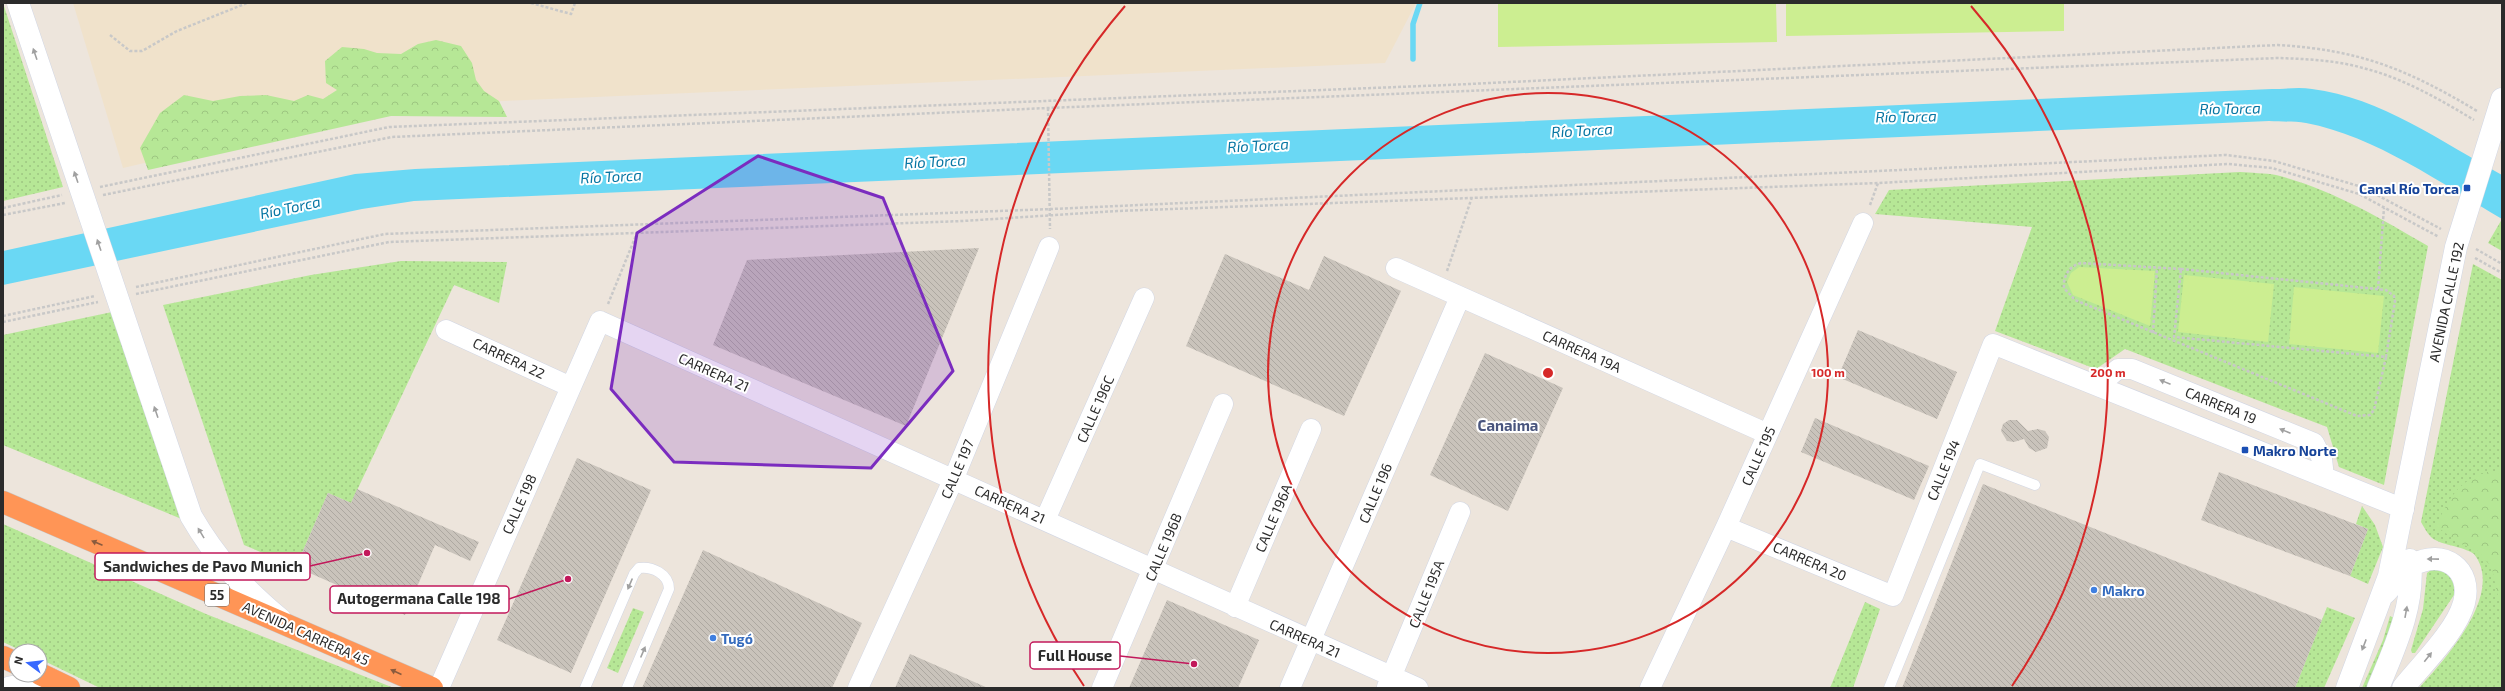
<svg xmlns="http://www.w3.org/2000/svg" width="2505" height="691" viewBox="0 0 2505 691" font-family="'Exo 2',sans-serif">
  <defs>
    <pattern id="green-dots" width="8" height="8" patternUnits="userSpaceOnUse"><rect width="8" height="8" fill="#b6e796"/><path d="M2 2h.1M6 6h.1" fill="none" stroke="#9dc681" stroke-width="1.8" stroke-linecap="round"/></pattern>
    <pattern id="forest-crowns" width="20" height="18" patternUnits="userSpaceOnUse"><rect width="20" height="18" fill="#b6e796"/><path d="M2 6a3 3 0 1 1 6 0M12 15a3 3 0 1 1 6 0" fill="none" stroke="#9dc681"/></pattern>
    <pattern id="building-back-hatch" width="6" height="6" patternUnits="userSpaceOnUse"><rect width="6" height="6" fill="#c9c3bb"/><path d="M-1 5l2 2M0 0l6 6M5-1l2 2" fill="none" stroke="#ada8a1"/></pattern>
  </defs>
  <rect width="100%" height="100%" fill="#ede5dc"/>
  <path fill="#f0e2cb" d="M73,3H1416L1385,63L388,106L123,168Z"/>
  <path fill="url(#green-dots)" d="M3,3L63,187L3,201Z
    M2240,172C2251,173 2265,173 2276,175C2331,189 2380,218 2428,246L2384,485L2339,467L2327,427L2125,349L2096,369L1995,331L2032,227L1875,214L1889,190Z
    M2502,219V251L2488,243Z
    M401,261L507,262L499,303L454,285L351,503L328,493L296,567L244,545L163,305L311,275Z
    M2473,264L2502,280V688H2419C2446,658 2505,593 2474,554C2463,546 2439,545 2431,537C2427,533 2424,527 2421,522Z
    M112,312L184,520L3,445V335Z
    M2362,506L2375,525L2383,547L2368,584L2350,576L2368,529L2356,524Z
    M3,524L206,614L394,688H100L40,659V651H22L3,642Z
    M2435,567L2455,577L2454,595L2415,653H2412L2411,650L2423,609L2427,573Z
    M1865,602L1880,609L1853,688H1830Z
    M2327,607L2355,618L2324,688H2295Z
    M633,608L644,612L618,673L607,668Z
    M2390,616L2394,618L2387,642L2367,688H2362L2383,640Z"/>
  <path fill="url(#forest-crowns)" d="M436,40L461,46L472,63L476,80L484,91L499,101L507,117L391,116L148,170L140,148L160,113L184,95L213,101L240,96L266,95L294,101L308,95L323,99L337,90L326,83L325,61L342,47L364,49L377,53L401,54L418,44Z
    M2491,471L2502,474V603L2497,593L2492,568L2478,551L2459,543L2436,526C2449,498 2459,479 2491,471Z"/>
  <path fill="#ccee91" d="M1498,3H1776L1777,42L1498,47Z
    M1786,3H2064V31L1786,36Z
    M2079,267L2155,271L2150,326L2073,295L2067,282L2071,273Z
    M2184,275L2274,284L2268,342L2178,332Z
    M2294,287L2384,296L2378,353L2289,344Z"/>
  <path fill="#6ad8f4" d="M2272,89C2285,89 2299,87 2312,89C2380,97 2443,143 2502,175V219C2442,184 2375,136 2306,123C2294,121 2281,122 2269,121L414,201L362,209L3,285V251L355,174L415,169Z"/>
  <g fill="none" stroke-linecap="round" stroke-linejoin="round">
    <path stroke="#6ad8f4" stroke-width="5.5" d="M1413,59V24L1420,3"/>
  </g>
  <path fill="url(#building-back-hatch)" d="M979,248L906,426L713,345L747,260Z
    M1225,254L1309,290L1324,256L1401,291L1344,416L1186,346Z
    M1858,330L1957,372L1937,419L1838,377Z
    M1485,353L1563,388L1508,511L1430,475Z
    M1815,418L1929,466L1914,500L1801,452Z
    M2009,420H2017L2028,431L2038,429L2045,431L2049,437L2047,448L2036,452L2029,448L2024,439L2014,442L2007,441L2001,431L2003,424Z
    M577,458L651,490L571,673L497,640Z
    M2219,472L2368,529L2350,576L2201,520Z
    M1983,484L2322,620L2295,688H1902Z
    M357,489L479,542L470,561L435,545L405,615L296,567L328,493L351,503Z
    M703,550L862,623L832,688H642Z
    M1167,600L1259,640L1238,688H1129Z
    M910,654L988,688H895Z"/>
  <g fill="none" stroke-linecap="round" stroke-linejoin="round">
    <g stroke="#d1d6e4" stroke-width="11">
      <path id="lane" d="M585,688L634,574L639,568C652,566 669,574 669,589L627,688
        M1889,688L1980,464L2035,485"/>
    </g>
    <g stroke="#d1d6e4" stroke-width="21">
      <path id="street" d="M1396,268L1768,434
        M446,330L571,387
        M2098,386L2118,369H2132L2314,443L2322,459L2324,477
        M1045,520L1144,298
        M1726,527L1893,596L1993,344L2404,509
        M1235,607L1311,429
        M1387,687L1460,512
        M439,688L600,321L1418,688
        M858,688L954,478L1049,247
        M1102,688L1223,404
        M1290,688L1460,297
        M1650,688L1726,527L1863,223"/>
    </g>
    <g stroke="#d1d6e4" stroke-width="23">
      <path id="secondary" d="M18,3L191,516C216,559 242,587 280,619
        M2385,593C2393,585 2403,570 2413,565C2443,548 2473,569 2464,603C2456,632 2422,664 2403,688
        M8,688L50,679
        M2347,688L2389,576L2456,247L2502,99
        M2378,688C2395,647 2415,605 2410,560"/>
    </g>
    <g stroke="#c8c8c8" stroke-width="23">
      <path id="highway" d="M3,502L432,688
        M3,657L16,663
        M40,674L69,688"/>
    </g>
    <path stroke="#c8c8c8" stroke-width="2.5" stroke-dasharray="3 2" stroke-linecap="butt" d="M531,3L571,14L575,3
      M110,35L130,51H142L177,31L247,3
      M1048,108L1050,229
      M100,187L389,127L1448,85L2278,45C2360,50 2407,69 2477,111
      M103,195L392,137L1048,108L2278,58C2306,59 2335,60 2363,68C2403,78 2439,99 2474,120
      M1870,205L1878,183
      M3,208L62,195
      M3,215L65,203
      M2476,249L2502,264
      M2475,258L2502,273
      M2181,269L2386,290L2394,296L2395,301L2386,357L2174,337Z
      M2181,269L2081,263C2069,266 2063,276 2064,288L2075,300L2357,416L2370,415L2374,410L2386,357
      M1447,271L1472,197
      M136,287L385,234L1052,209L2226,155L2274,161L2362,187L2441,229
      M2378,289L2384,208
      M136,294L389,242L963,221L1117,211L1878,183L2228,164L2272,168L2359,194L2439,237
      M608,304L637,233
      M3,316L95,296
      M3,322L98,302
      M2153,333L2157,268"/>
    <use href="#lane" stroke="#fff" stroke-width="10"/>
    <use href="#street" stroke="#fff" stroke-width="20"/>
    <use href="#secondary" stroke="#fff" stroke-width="22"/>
    <use href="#highway" stroke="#ff9556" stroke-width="22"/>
  </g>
  <defs><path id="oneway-solid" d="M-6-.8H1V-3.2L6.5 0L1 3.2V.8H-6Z"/></defs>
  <g fill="#a0a0a0">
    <use href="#oneway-solid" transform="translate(35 54) rotate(-109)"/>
    <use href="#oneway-solid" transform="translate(76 177) rotate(-109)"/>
    <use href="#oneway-solid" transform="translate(99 245) rotate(-109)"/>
    <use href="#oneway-solid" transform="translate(2165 382) rotate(-158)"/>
    <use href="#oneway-solid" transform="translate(156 412) rotate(-109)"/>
    <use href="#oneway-solid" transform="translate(2285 431) rotate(-158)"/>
    <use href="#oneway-solid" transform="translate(201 533) rotate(-121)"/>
    <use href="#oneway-solid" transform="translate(2433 559) rotate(-179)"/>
    <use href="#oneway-solid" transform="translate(630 584) rotate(113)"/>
    <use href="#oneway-solid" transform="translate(2406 612) rotate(-80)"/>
    <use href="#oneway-solid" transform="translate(2364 645) rotate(111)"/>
    <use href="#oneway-solid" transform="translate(643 652) rotate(-67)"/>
    <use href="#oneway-solid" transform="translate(2428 657) rotate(-52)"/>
  </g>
  <g fill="#8a5b3e">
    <use href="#oneway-solid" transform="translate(97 543) rotate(-157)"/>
    <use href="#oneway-solid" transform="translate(396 672) rotate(-156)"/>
  </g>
  <path fill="#7b2cbf" fill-opacity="0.2" stroke="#7b2cbf" stroke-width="3" stroke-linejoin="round" d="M758,156L883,198L953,371L871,468L674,462L611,389L637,233Z"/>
  <g fill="none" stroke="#d62828" stroke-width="2">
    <circle cx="1548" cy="373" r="280"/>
    <path d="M1084 686A560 560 0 0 1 1125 6M1971 6A560 560 0 0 1 2012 686"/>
  </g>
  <g fill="#1a4fb4" stroke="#fff" stroke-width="1.5">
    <rect x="2463" y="184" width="8" height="8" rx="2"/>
    <rect x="2241" y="446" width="8" height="8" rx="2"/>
  </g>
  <g fill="#3f7fe0" stroke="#fff" stroke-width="1.5">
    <circle cx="2094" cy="590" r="4"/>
    <circle cx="713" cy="638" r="4"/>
  </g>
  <g text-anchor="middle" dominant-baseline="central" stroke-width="4" stroke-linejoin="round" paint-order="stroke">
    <rect fill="#fff" stroke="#6b6b6b" stroke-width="1" x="205" y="584" width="24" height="22" rx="3"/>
    <g font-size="13" font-weight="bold" fill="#2b2b2b">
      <text x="217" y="595">55</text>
    </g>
    <g font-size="14" font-weight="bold" fill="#164399" stroke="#fff" text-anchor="end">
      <text x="2459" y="188">Canal Río Torca</text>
      <text x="2253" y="450" text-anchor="start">Makro Norte</text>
    </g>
    <g font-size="14" fill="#2b2b2b" stroke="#fff">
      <text transform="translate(2446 302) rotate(-78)">AVENIDA CALLE 192</text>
      <text transform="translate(1582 351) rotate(24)">CARRERA 19A</text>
      <text transform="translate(509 358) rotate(25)">CARRERA 22</text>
      <text transform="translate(714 372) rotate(24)">CARRERA 21</text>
      <text transform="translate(2221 405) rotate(22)">CARRERA 19</text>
      <text transform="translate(1095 409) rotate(-66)">CALLE 196C</text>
      <text transform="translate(1758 456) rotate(-66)">CALLE 195</text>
      <text transform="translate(957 469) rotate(-67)">CALLE 197</text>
      <text transform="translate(1943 470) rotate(-68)">CALLE 194</text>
      <text transform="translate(1375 493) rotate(-67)">CALLE 196</text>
      <text transform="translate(519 504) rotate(-66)">CALLE 198</text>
      <text transform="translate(1010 504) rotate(24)">CARRERA 21</text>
      <text transform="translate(1273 518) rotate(-67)">CALLE 196A</text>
      <text transform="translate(1163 547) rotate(-67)">CALLE 196B</text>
      <text transform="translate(1810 561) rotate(23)">CARRERA 20</text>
      <text transform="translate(1426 594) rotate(-68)">CALLE 195A</text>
      <text transform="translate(306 633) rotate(24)">AVENIDA CARRERA 45</text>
      <text transform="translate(1305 638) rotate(24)">CARRERA 21</text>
    </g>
    <g font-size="14" font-weight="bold" fill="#366cbe" stroke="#fff" text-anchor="start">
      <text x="2102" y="590">Makro</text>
      <text x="721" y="638">Tugó</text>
    </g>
    <g font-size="15" font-style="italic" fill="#0776a3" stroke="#fff">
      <text transform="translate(2230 108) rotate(-1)">Río Torca</text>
      <text transform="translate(1906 116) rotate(-1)">Río Torca</text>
      <text transform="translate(1582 130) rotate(-3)">Río Torca</text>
      <text transform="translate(1258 145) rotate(-3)">Río Torca</text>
      <text transform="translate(935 161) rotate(-3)">Río Torca</text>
      <text transform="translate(611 176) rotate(-3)">Río Torca</text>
      <text transform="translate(290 207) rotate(-12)">Río Torca</text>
    </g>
    <g font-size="15" font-weight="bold" fill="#49557e" stroke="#fff">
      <text x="1508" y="425">Canaima</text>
    </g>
  </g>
  <circle cx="1548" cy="373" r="6" fill="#d62828" stroke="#fff" stroke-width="2"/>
  <g font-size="12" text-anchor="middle" font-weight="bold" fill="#d62828" stroke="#fff" stroke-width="4" stroke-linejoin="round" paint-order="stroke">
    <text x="1828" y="377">100 m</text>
    <text x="2108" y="377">200 m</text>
  </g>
  <path fill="none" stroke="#c2185b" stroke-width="1.5" d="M367 553L310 566M568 579L509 599M1194 664L1120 656"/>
  <g fill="#c2185b" stroke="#fff" stroke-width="1.5">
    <circle cx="367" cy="553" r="4"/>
    <circle cx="568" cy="579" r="4"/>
    <circle cx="1194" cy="664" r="4"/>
  </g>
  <g fill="#fff" stroke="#c2185b" stroke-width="1.5">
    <rect x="95" y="553" width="215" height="27" rx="4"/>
    <rect x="330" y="586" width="179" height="27" rx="4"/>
    <rect x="1030" y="642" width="90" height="27" rx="4"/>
  </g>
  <g font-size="15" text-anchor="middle" font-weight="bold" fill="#2b2b2b">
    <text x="203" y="572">Sandwiches de Pavo Munich</text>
    <text x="419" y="604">Autogermana Calle 198</text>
    <text x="1075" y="661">Full House</text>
  </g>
  <rect width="2505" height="691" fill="none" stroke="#2b2b2b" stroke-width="8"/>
  <g transform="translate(28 663) rotate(285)"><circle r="19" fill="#ffffff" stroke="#aaaaaa"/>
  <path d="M0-3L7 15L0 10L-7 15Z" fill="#3869ff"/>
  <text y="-6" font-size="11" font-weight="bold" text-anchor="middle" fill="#2b2b2b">N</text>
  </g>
</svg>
